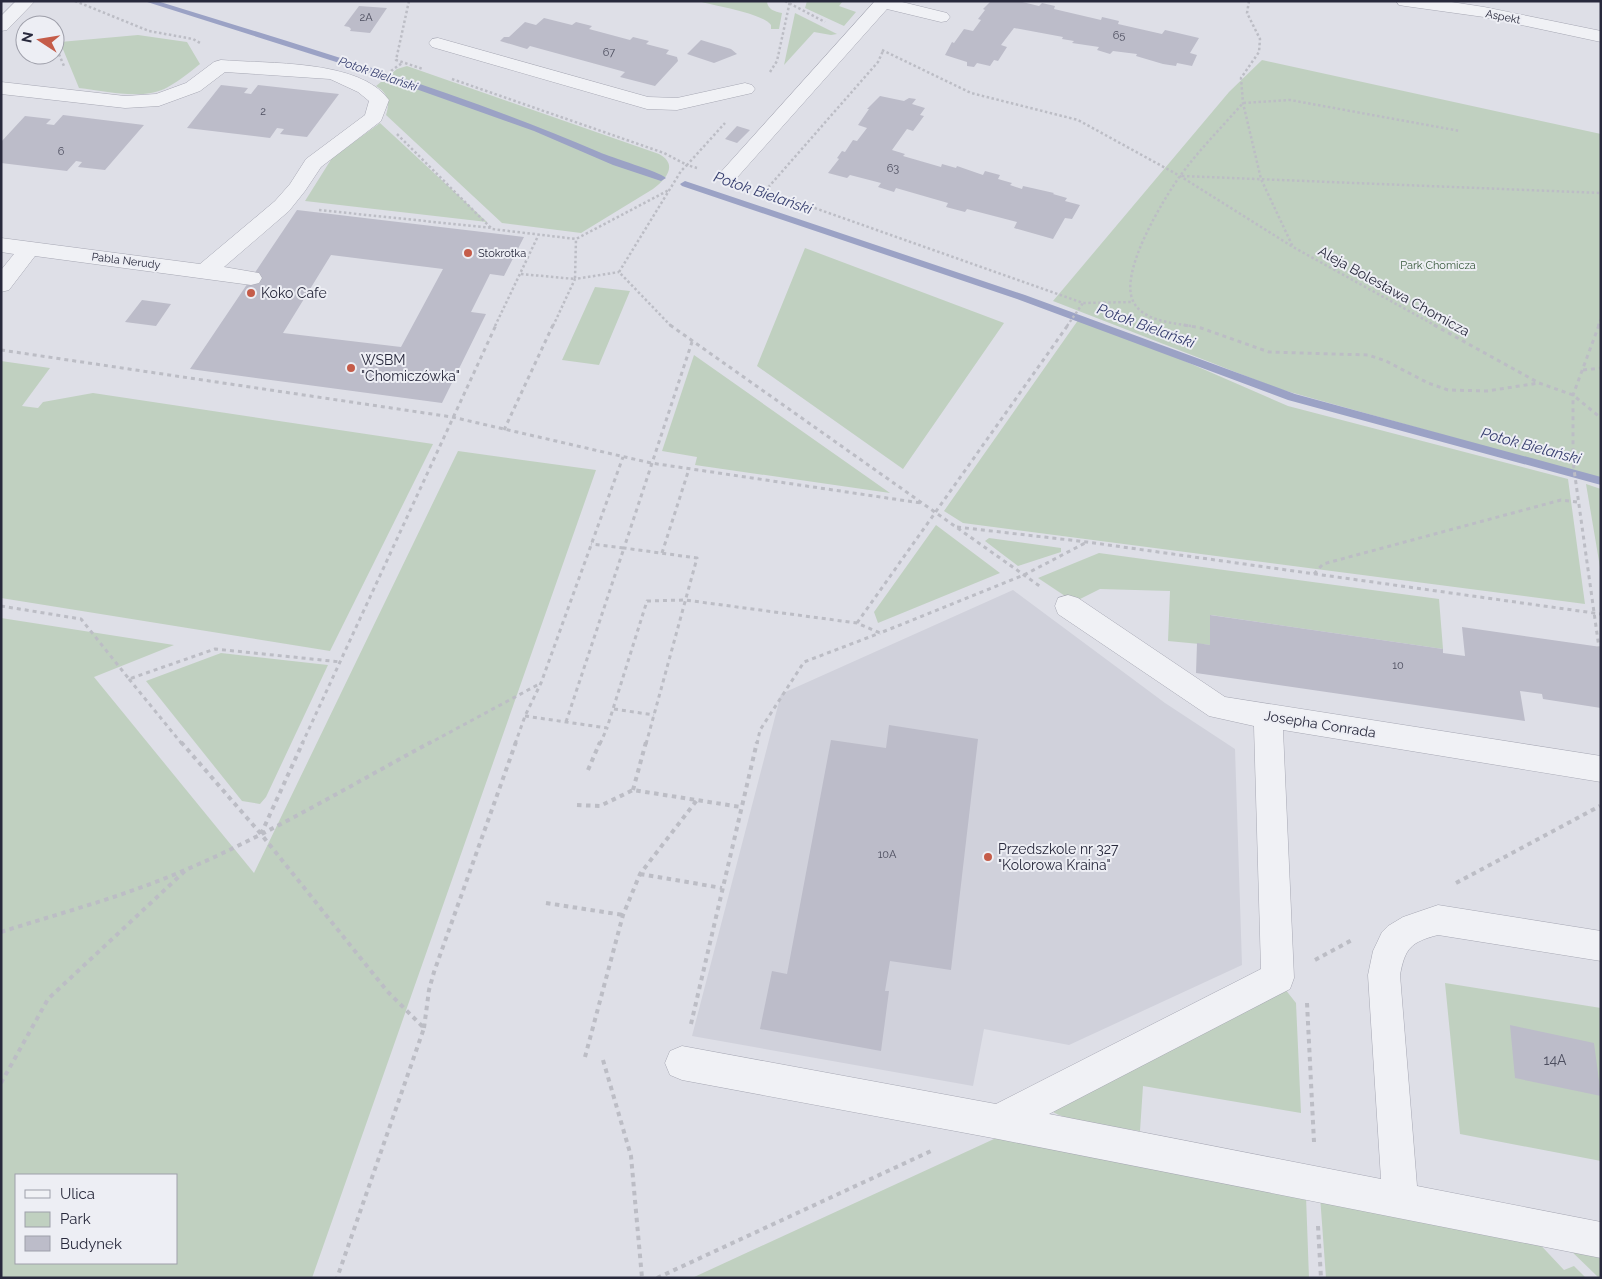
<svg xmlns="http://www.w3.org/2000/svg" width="1602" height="1279" viewBox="0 0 1602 1279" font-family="Raleway,sans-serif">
  <rect width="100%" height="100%" fill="#dedfe7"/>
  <path fill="#d0d1db" d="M1013,590L1165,703L1235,749L1242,965L1069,1045L984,1029L973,1086L692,1036L781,694Z"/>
  <path fill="#c0d0c0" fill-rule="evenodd" d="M698,1H767C767,9 775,12 782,13L779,29H771V25C762,13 715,6 698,1Z
    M807,1H843L839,6L856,12L844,26L805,8Z
    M795,13L837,34L831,35L814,32L784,65Z
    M138,35L187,42L200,64C190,72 179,81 168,87C143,101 106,91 79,88L60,42Z
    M1262,60L1601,134V479L1279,389L1053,301L1229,92Z
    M407,66L659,154C678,164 667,179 653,189L581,233L502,223L386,115C390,102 388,93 376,86L397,69Z
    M380,123L487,222L305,201L332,158Z
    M805,248L1004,323L903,469L757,366Z
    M595,287L630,291L599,365L562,360Z
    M1081,316L1288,406L1568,479L1585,604L963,523L944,511Z
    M694,355L890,493L695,465L697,457L662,451Z
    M1,361L50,368L22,406L38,408L43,402L93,393L433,444L330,651L1,598Z
    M458,451L596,470L312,1278H1V618L174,645L94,677L254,873ZM16,1175H176V1263H16Z
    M1586,484L1601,489V573Z
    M936,525L1000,573L878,623L874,612Z
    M989,538L1061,548V552L1018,566L985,541Z
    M1099,553L1439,599L1443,649L1211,615L1210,645L1168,641L1170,591L1100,589L1074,602L1038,578Z
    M221,653L328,665L266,797L260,804L242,801L146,681Z
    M1445,983L1601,1008V1161L1460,1134Z
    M1285,989L1296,1003L1301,1113L1143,1086L1140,1131C1123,1128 1062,1121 1052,1111Z
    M1007,1133L1306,1196L1309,1278H692Z
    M1320,1196L1533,1237L1564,1270L1574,1266L1586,1278H1326Z
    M1566,1246L1601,1253V1278H1599Z"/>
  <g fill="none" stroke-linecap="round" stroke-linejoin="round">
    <path fill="#9ba2c5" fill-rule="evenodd" d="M144,1H157C306,47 456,91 599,152C612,158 658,171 666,178L661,181L613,165L534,131L371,73Z
      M685,181L1025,295L1295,394L1601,477V485L1288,400L1017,299L682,186L680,184Z"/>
  </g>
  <path fill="#bcbcc9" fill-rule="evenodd" d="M991,1H1018L1039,6L1042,3L1055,6L1054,9L1101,20L1102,17L1119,21L1118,24L1162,34L1165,30L1199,38L1190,53L1197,55L1192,66L1177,63L1176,66L1163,64L1136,56L1137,54L1113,51L1110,54L1097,50L1099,47L1072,43L1074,41L1062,39L1063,37L1014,28L1001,45L1007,47L998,61L994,60L990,66L977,63L974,67L967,66V62L945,55L952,42L954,43L964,29L973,31L981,20L978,19L985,10L983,9Z
    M359,6L387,8L370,33L350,31L351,29L349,27L344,26Z
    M544,18L572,25L576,22L592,26L589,29L630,40L633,37L649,41L646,44L669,50L666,54L677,57L678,61L655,86L620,77L625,72L530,46L527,49L500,41L504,37H509L525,22L536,25Z
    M701,40L731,49L737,54L714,63L687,54Z
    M221,85L248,88L244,93L251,94L258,85L339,94L307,137L280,134L284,129L277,128L270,138L187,128Z
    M880,96L904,101L909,98L916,99L912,104L925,108L920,115L924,116L913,131L907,129L892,150L905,154L903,156L941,167L942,164L956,168L957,166L983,175L985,171L1000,175L998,179L1012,183L1010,185L1022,189L1023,186L1054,193L1053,194L1067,198L1065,201L1080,205L1072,219L1065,218L1053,239L1014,228L1017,222L967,209L965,212L946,207L948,203L896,188L894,192L878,187L881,183L850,175L847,178L828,173L839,159L837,158L842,151L845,152L853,140L857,141L867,128L858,125L869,109H867Z
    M63,115L144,125L105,170L78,167L82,162L76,161L67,171L1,163V142L25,116L51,119L46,124L54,125Z
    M737,126L750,130L737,143L725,139Z
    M297,210L524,237L504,276L490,274L471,312L486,314L442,403L190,369ZM331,255L443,269L401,347L283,333Z
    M142,300L171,304L156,326L125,322Z
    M1210,615L1443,649V653L1465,656L1462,627L1601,647V708L1543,699L1542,694L1520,691L1525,721L1196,673L1197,643L1210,645Z
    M889,725L978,739L951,970L890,961L885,991H889L881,1051L760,1029L772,971L787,974L831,740L886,748Z
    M1510,1025L1594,1043L1601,1096L1515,1078Z"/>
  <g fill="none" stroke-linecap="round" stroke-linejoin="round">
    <g stroke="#a7a8b4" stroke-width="1">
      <path id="minor" d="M16,1H35L7,30L1,31V16Z
        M875,1H898L947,13L950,17L947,21L941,22L887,9L734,181L727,183L720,181L717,177L720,173Z
        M1396,1H1445L1484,7L1601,31V42L1484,17L1405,6L1399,5Z
        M438,38L648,97L677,98L745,83L752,85L755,89L752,93L677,110L647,109L432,47L429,43L432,39Z
        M221,60C267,64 360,59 389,100L381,121L321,167L305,191L289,211L224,267L259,273L262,278L259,283L251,285L35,256L9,290L1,292V270L14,254L1,252V238L200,264L275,201L290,184L306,159L365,115L369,101L358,92L330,79L225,72L200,91L159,106L125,108L1,94V82L125,96L156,94L186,83L214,62Z
        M1068,595L1078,598L1225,697L1601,756V782L1283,730L1294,978L1290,989L1049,1114L1381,1179L1368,975L1373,951L1382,932L1388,926L1403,917L1438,905L1601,931V961L1438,935C1411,942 1405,948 1400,975L1417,1186L1601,1222V1258L998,1139L682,1080L670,1075L665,1063L670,1051L682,1046L996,1104L1261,969L1254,726L1209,716L1058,614L1055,606L1058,598Z"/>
    </g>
    <path stroke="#bcbdc5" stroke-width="2.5" stroke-dasharray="2.5 2.5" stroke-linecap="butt" d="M75,1L149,31L193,39L200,43
      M409,1L396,60L423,69
      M785,1L825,22
      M1249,1L1247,13L1260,39L1259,52L1241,78L1243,103L1261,179L1293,247
      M55,45L64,66
      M882,50L971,93L1078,120L1180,176L1293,247L1436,326
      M391,71L402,63
      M770,72L777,61L790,1
      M452,79L664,153L687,165L725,123
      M397,134L492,229L576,239L669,190
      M1182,176L1601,193
      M758,188L1083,303L1133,302
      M765,191L878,62L883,51
      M319,210L492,228
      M521,274L575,279L576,239
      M495,326L539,234
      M553,326L575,279L619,272
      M671,326L619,272L681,171L687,165L697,168
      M1067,326L1083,303
      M1191,326C1173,323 1142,321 1133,301C1119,272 1163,200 1180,176C1199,150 1222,127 1243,103L1290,100L1460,131
      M1598,326L1601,319"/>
    <path stroke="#bcbdc5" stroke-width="3" stroke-dasharray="4 4" stroke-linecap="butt" d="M670,325L1041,587
      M1184,325L1201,328L1269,352L1368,355L1386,361L1428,383L1448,390L1487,391L1539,383
      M1434,325L1539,383L1573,395L1601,418
      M1599,325L1573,395V462L1599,648
      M1,350L452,417L651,463L921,503
      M1583,370L1601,368
      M504,430L553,325
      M957,527L1087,542L1601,614
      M662,553L689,469
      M1314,574L1323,564L1561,500L1577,502
      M1,606L81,619L129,679L215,649L341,662
      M857,623L1068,325
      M129,679L182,744
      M614,709L654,715
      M525,716L607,728L647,601L685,600L857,623L880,633L1024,575L1087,542
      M566,722L624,548L591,544
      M302,744L496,325
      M428,744L541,683
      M515,744L525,716L541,683L623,457
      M600,744L607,728
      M646,744L697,558L624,548L692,342
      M757,744L760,730L804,662L880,633"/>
    <path stroke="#bcbdc5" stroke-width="4" stroke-dasharray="4.5 4.5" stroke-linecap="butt" d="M181,742L261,834L387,991L424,1028L337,1278
      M588,770L600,742
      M633,790L646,742
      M577,805L600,806L633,790L741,807
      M261,834L303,742
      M640,874L722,888
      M1456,883L1600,806
      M546,903L623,915
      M1,932C51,916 103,902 153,883C250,846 340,791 431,742
      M1315,960L1352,940
      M1307,1003L1314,1142
      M691,1024L757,742
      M424,1028L429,990L434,972L516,742
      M585,1057L623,915L640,874L697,800
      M603,1060L631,1156L642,1278
      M1,1083L48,999L186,870
      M1318,1226L1321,1278
      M657,1278L931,1151"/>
    <use href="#minor" fill="#f0f1f5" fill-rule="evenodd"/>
  </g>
  <g fill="#c55c49" stroke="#edeef4" stroke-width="2">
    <circle cx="468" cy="253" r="5"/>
    <circle cx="251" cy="293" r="5"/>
    <circle cx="351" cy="368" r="5"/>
    <circle cx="988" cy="857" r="5"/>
  </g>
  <g text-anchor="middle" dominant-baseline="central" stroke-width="4" stroke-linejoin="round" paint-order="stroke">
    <g font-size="11" fill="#4d4e5f">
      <text x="366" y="17">2A</text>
      <text x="1119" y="35">65</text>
      <text x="609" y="52">67</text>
      <text x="263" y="111">2</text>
      <text x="61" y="151">6</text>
      <text x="893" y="168">63</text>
      <text x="1398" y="665">10</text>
      <text x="887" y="854">10A</text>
    </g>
    <g font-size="11" fill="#28293c" stroke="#edeef4">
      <text transform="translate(1503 17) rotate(11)">Aspekt</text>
      <text transform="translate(126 261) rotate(7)">Pabla Nerudy</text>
    </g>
    <g font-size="11" fill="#28293c" stroke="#edeef4" text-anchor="start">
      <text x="478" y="253">Stokrotka</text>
    </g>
    <g font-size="11" fill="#36573a" stroke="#edeef4">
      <text x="1438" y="265">Park Chomicza</text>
    </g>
    <g font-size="12" font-style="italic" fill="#353d6e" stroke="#edeef4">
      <text transform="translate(378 74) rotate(19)">Potok Bielański</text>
    </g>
    <g font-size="14" fill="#28293c" stroke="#edeef4">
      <text transform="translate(1394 291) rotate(29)">Aleja Bolesława Chomicza</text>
      <text transform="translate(1320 724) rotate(9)">Josepha Conrada</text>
    </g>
    <g font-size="14" fill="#28293c" stroke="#edeef4" text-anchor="start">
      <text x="261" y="293">Koko Cafe</text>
      <text x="361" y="360">WSBM<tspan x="361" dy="16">"Chomiczówka"</tspan></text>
      <text x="998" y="849">Przedszkole nr 327<tspan x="998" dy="16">"Kolorowa Kraina"</tspan></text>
    </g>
    <g font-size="14" fill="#4d4e5f">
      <text x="1555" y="1060">14A</text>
    </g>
    <g font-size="15" font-style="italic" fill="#353d6e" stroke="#edeef4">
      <text transform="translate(763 193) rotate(19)">Potok Bielański</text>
      <text transform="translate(1146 326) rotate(20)">Potok Bielański</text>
      <text transform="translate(1531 446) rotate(15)">Potok Bielański</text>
    </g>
  </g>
  <rect width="1602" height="1279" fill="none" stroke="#28293c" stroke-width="5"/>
  <rect x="15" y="1174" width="162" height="90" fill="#edeef4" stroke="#9e9faa"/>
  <rect x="25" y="1190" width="25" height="8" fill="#f0f1f5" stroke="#9e9faa"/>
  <text x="60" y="1199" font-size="15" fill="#28293c">Ulica</text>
  <rect x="25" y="1212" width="25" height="15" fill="#c0d0c0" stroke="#9e9faa"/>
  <text x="60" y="1224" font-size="15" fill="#28293c">Park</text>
  <rect x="25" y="1236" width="25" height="15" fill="#bcbcc9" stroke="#9e9faa"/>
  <text x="60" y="1249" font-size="15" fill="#28293c">Budynek</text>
  <g transform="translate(40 40) rotate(282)"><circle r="24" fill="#edeef4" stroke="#9e9faa"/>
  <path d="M0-4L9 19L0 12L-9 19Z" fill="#c55c49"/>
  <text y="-8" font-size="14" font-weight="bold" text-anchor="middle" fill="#28293c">N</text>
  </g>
</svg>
